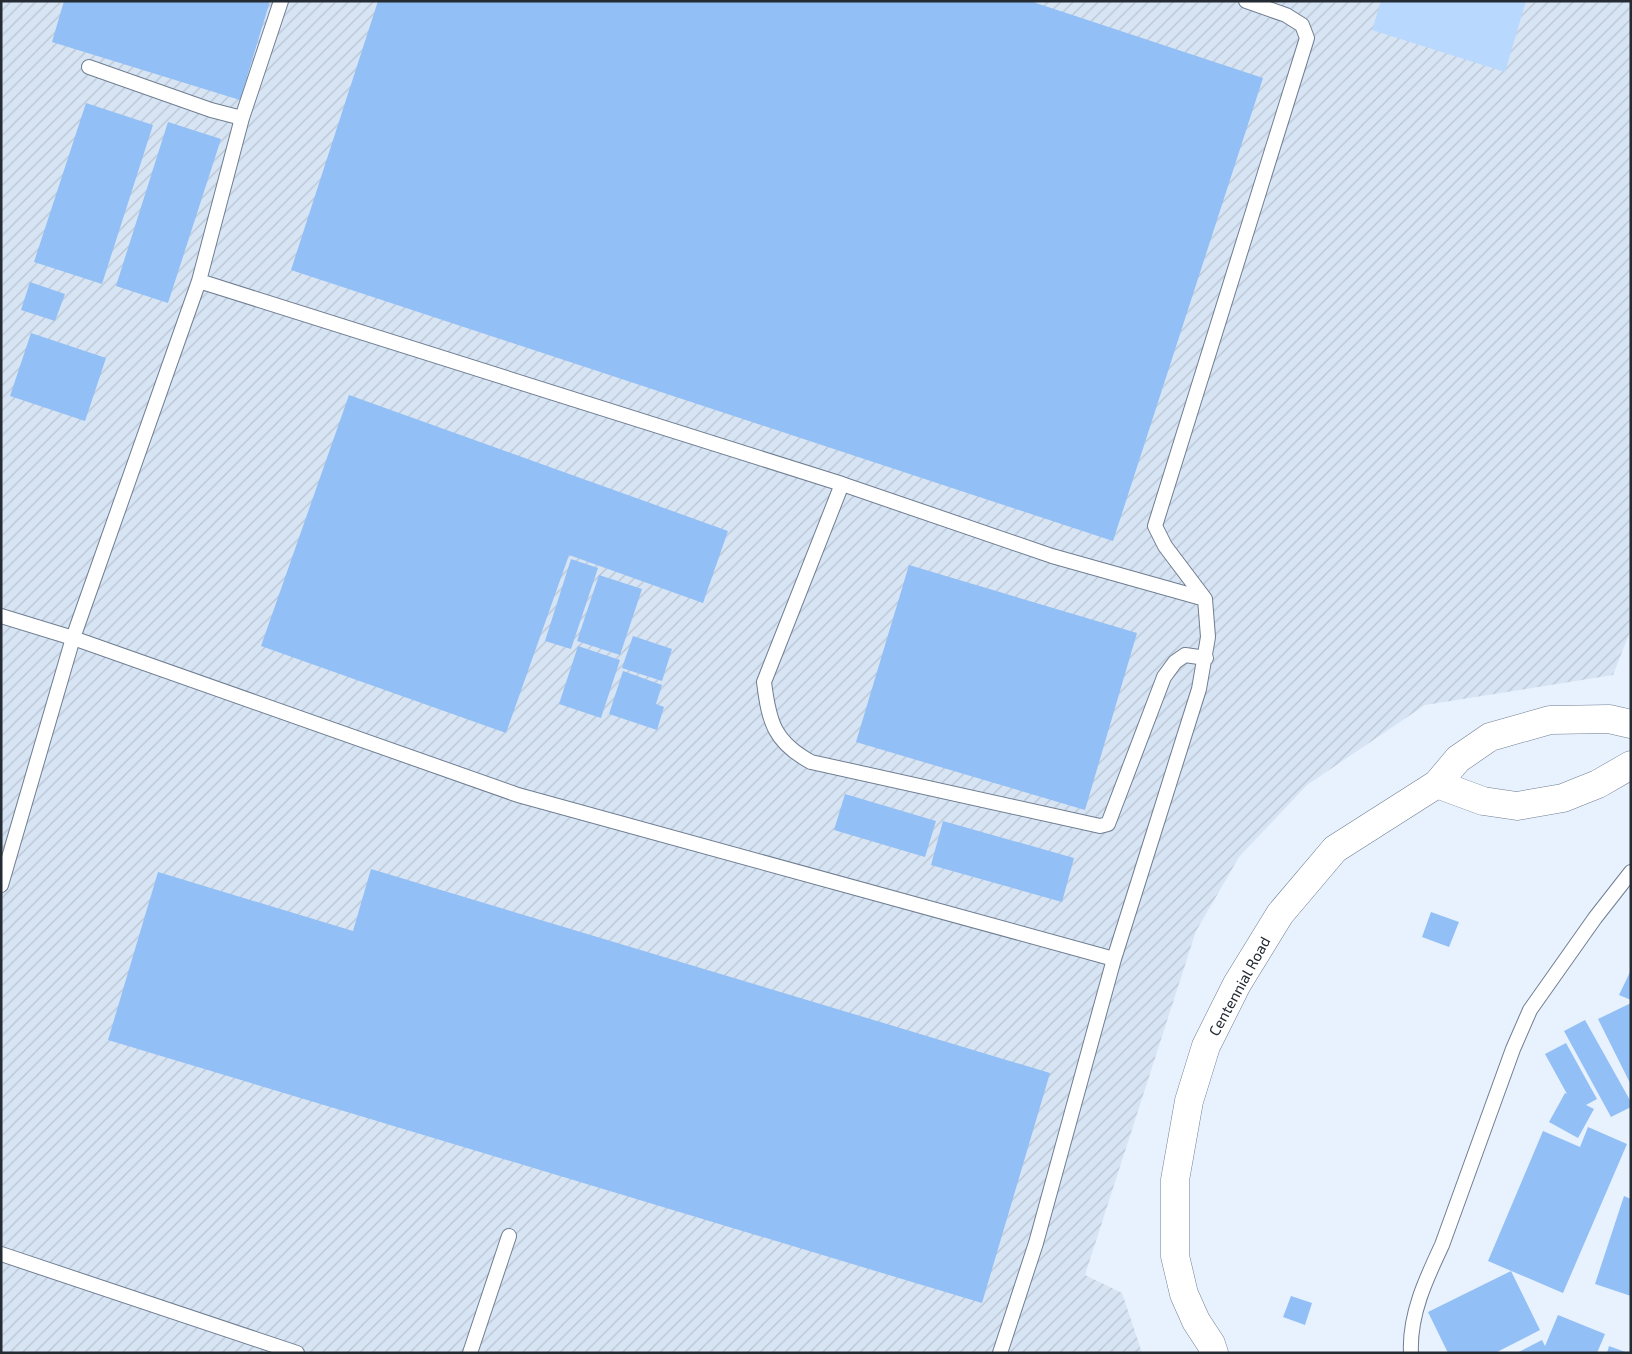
<svg xmlns="http://www.w3.org/2000/svg" width="1632" height="1354" viewBox="0 0 1632 1354" font-family="'Exo 2',sans-serif">
  <defs>
    <pattern id="industrial-furrows" width="10" height="10" patternUnits="userSpaceOnUse" patternTransform="scale(1.25)"><rect width="10" height="10" fill="#d7e4f4"/><path d="M-1 1l2-2M0 10L10 0M9 11l2-2" fill="none" stroke="#b8c4d2"/></pattern>
  </defs>
  <rect width="100%" height="100%" fill="#e8f2ff"/>
  <path fill="url(#industrial-furrows)" d="M1,1H1631V629L1613,675L1425,705L1307,785L1239,857L1196,931L1085,1275L1122,1293L1142,1353H1Z"/>
  <path fill="#b9d8fe" d="M1381,1H1526L1505,72L1372,30Z"/>
  <path fill="#92bff5" d="M64,1H270L240,100L52,42Z
    M378,1H1030L1263,78L1113,541L291,270Z
    M86,103L153,125L102,284L34,262Z
    M168,122L221,139L168,303L116,286Z
    M30,282L65,294L55,321L21,310Z
    M31,333L106,358L85,421L10,396Z
    M349,395L728,531L703,603L569,555L506,733L261,646Z
    M571,559L598,568L571,649L545,641Z
    M909,565L1137,633L1085,810L856,742Z
    M599,575L642,589L620,655L577,641Z
    M633,636L672,649L662,681L622,668Z
    M578,646L620,660L601,718L559,704Z
    M623,671L662,685L656,704L664,707L657,730L609,714Z
    M845,794L936,821L925,857L834,830Z
    M943,821L1074,858L1062,902L931,865Z
    M371,869L1050,1073L982,1303L108,1040L158,872L353,931Z
    M1431,912L1459,922L1449,947L1422,937Z
    M1631,970V1000L1619,995Z
    M1631,1003V1085L1598,1019Z
    M1585,1020L1631,1102V1107L1611,1117L1564,1031Z
    M1566,1043L1597,1099L1586,1105L1594,1109L1578,1138L1549,1122L1565,1093L1567,1094L1545,1054Z
    M1588,1127L1627,1144L1563,1293L1488,1261L1543,1131L1580,1147Z
    M1624,1196L1631,1199V1296L1595,1284Z
    M1511,1271L1540,1330L1495,1353H1448L1428,1312Z
    M1291,1296L1312,1303L1305,1325L1283,1317Z
    M1558,1315L1605,1334L1597,1353H1517L1542,1340L1545,1346Z
    M1609,1346L1628,1353H1607Z"/>
  <g fill="none" stroke-linecap="round" stroke-linejoin="round">
    <g stroke="#6f7e91" stroke-width="16">
      <path id="lane" d="M89,67L211,110L242,118
        M199,281L842,484L1052,556L1205,599
        M842,484L764,682C769,722 774,742 811,762L1100,826L1108,824L1164,677L1175,662L1185,655L1206,658
        M1,616L73,638L518,795L1114,959
        M1,885L73,638L199,281L242,118L281,1
        M1,1254L297,1353
        M470,1353L509,1236
        M1000,1353L1036,1243L1114,959L1199,689L1208,637L1205,599L1165,546L1155,526L1307,38L1302,25L1286,15L1246,1
        M1411,1353C1409,1315 1426,1279 1442,1245L1513,1049L1530,1010L1595,918L1631,872"/>
    </g>
    <g stroke="#6f7e91" stroke-width="29">
      <path id="secondary" d="M1437,784L1483,801L1517,806L1563,798L1598,784L1631,765
        M1214,1353L1211,1344L1196,1321L1184,1294L1175,1256V1180L1189,1101L1206,1046L1237,984L1280,914L1335,849L1437,784L1458,759L1490,737L1550,720L1609,719L1631,724"/>
    </g>
    <use href="#lane" stroke="#fff" stroke-width="14"/>
    <use href="#secondary" stroke="#fff" stroke-width="28"/>
  </g>
  <g text-anchor="middle" dominant-baseline="central" stroke-width="4.5" stroke-linejoin="round" paint-order="stroke">
    <g font-size="15" fill="#252b33" stroke="#fff">
      <text transform="translate(1239 986) rotate(-61)">Centennial Road</text>
    </g>
  </g>
  <rect width="1632" height="1354" fill="none" stroke="#252b33" stroke-width="5"/>
</svg>
